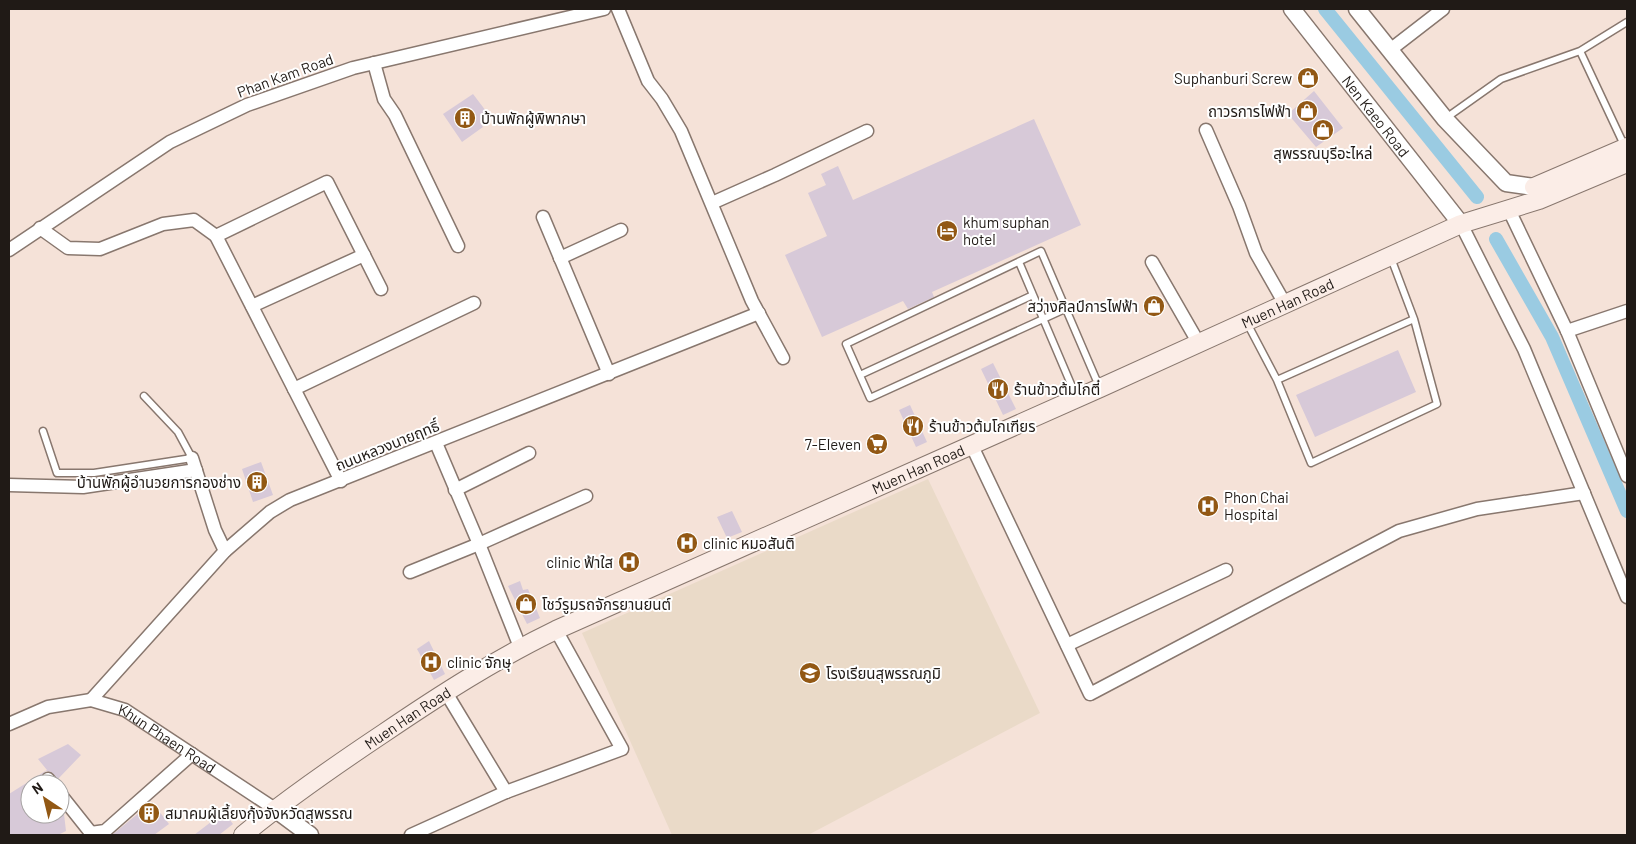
<svg xmlns="http://www.w3.org/2000/svg" width="1636" height="844" viewBox="0 0 1636 844" font-family="Barlow,'Noto Sans Thai',sans-serif">
  <rect width="100%" height="100%" fill="#f5e2d8"/>
  <path fill="#eadac8" d="M928,479L1040,713L808,835H672L582,633Z"/>
  <g fill="none" stroke-linecap="round" stroke-linejoin="round">
    <path stroke="#9acbe2" stroke-width="14" d="M1325,9L1477,197
      M1496,239L1552,337L1627,511"/>
  </g>
  <path fill="#d7c9d8" d="M1314,91L1343,128L1316,147L1288,114Z
    M473,94L489,115L480,122L483,127L462,142L443,114Z
    M1034,119L1081,225L932,292L934,297L908,309L903,301L822,337L785,255L827,236L808,193L826,185L821,174L838,166L853,200Z
    M1398,350L1416,392L1315,437L1296,395Z
    M993,363L1016,409L1003,415L981,369Z
    M910,405L927,442L916,447L899,410Z
    M261,462L273,495L253,502L242,469Z
    M732,511L742,532L727,538L717,517Z
    M691,532L698,547L682,554L676,538Z
    M520,581L523,590L528,589L540,618L527,624L508,586Z
    M429,641L445,674L434,680L417,649Z
    M68,744L81,755L58,779L51,772L46,771L40,777L42,784H30V814H64L66,831L58,835H9V794L47,770L38,759Z
    M152,802L169,824L154,835H112Z
    M224,812L233,824L219,835H194Z"/>
  <g fill="none" stroke-linecap="round" stroke-linejoin="round">
    <g stroke="#88776e" stroke-width="9">
      <path id="service" d="M1580,51L1625,147
        M1446,118L1501,79L1580,51L1627,22
        M1019,262L1076,396
        M1065,309L870,398L846,344L1041,251L1099,386
        M1247,323L1277,380L1311,463L1437,404L1414,319L1391,258
        M860,375L1033,295
        M1277,380L1414,319
        M43,431L57,473H94L192,458L178,432L144,396"/>
    </g>
    <g stroke="#88776e" stroke-width="15">
      <g id="minor">
        <path d="M618,9L648,81L662,99L681,131L752,301L783,358"/>
        <path d="M1390,50L1443,9"/>
        <path d="M374,63L384,99L395,115L458,246"/>
        <path d="M1206,130L1239,206L1256,253L1285,304"/>
        <path d="M712,203L775,175L867,131"/>
        <path d="M1509,210L1567,331L1627,476"/>
        <path d="M543,217L609,374"/>
        <path d="M1461,224L1524,349L1627,597"/>
        <path d="M40,228L68,248L100,249L163,224L194,220L216,236L341,481"/>
        <path d="M216,236L327,182L381,289"/>
        <path d="M9,250L170,142L247,105L353,68L604,9"/>
        <path d="M560,258L621,230"/>
        <path d="M1152,262L1198,342"/>
        <path d="M252,306L364,255"/>
        <path d="M1567,331L1627,311"/>
        <path d="M294,389L474,303"/>
        <path d="M436,443L479,544L520,647"/>
        <path d="M971,444L1090,694L1399,531L1477,509L1584,493"/>
        <path d="M192,458L215,530L225,551"/>
        <path d="M9,485L83,487L196,470"/>
        <path d="M455,490L529,453"/>
        <path d="M410,572L479,544L586,496"/>
        <path d="M1067,645L1226,570"/>
        <path d="M445,691L506,792"/>
        <path d="M91,700L225,551L270,512L290,500L759,313"/>
        <path id="s1" d="M9,724L48,707L91,700L125,710L275,809"/>
        <path d="M48,779L52,784"/>
        <path d="M60,794L91,833L105,831L192,754"/>
        <path d="M411,835L506,792L622,749L556,630"/>
      </g>
    </g>
    <g stroke="#88776e" stroke-width="19">
      <g id="tertiary">
        <path id="s2" d="M1292,9L1461,224"/>
        <path d="M1357,9L1445,119L1506,183L1534,187"/>
        <path d="M275,809L310,835"/>
      </g>
    </g>
    <g stroke="#88776e" stroke-width="20">
      <g id="secondary">
        <path d="M1534,187L1627,147"/>
        <path id="s3" d="M243,835C288,798 336,765 384,733C440,695 496,659 556,630L1100,388L1461,224L1539,200L1627,163"/>
      </g>
    </g>
    <use href="#service" stroke="#fff" stroke-width="6"/>
    <use href="#minor" stroke="#fff" stroke-width="12"/>
    <use href="#tertiary" stroke="#fff" stroke-width="16"/>
    <use href="#secondary" stroke="#fbede7" stroke-width="18"/>
  </g>
  <defs>
    <g id="shop-disc" transform="scale(1.125)"><circle r="9.5" fill="#925814" stroke="#fff"/><path d="M-5-2.5h2.3a2.7 3.5 0 0 1 5.4 0H5L5.5 6h-11ZM-1.5-2.5h3a1.5 2.3 0 0 0-3 0Z" fill="#fff"/></g>
    <g id="building-disc" transform="scale(1.125)"><circle r="9.5" fill="#925814" stroke="#fff"/><path d="M-4-6H4V6H1V3H-1V6H-4ZM-2.5-4.3h1.7v1.8h-1.7ZM.8-4.3h1.7v1.8H.8ZM-2.5-1h1.7V.8h-1.7ZM.8-1h1.7V.8H.8Z" fill="#fff"/></g>
    <g id="hotel-disc" transform="scale(1.125)"><circle r="9.5" fill="#925814" stroke="#fff"/><path d="M-6-4.5h1.5V1H6V5H4.5V3h-9V5H-6ZM-4 0a1.8 1.8 0 1 1 3.6 0ZM.5 0V-2.5h3Q6-2.5 6 0Z" fill="#fff"/></g>
    <g id="restaurant-disc" transform="scale(1.125)"><circle r="9.5" fill="#925814" stroke="#fff"/><path d="M-5-6h1v4h1v-4h1v4h1v-4h1v5L-1.5 .5V6h-2V.5L-5-1ZM5-6V6H3V1.5H1.5Q1.5-4 5-6Z" fill="#fff"/></g>
    <g id="supermarket-disc" transform="scale(1.125)"><circle r="9.5" fill="#925814" stroke="#fff"/><path d="M-6-5.5h2.5l.6 2H6L4.5 2H-2.5L-4.4-4H-6ZM-1.5 3.2a1.3 1.3 0 1 0 .1 0ZM3 3.2a1.3 1.3 0 1 0 .1 0Z" fill="#fff"/></g>
    <g id="hospital-disc" transform="scale(1.125)"><circle r="9.5" fill="#925814" stroke="#fff"/><path d="M-5-5h3v3.5h4V-5h3V5h-3V1.5h-4V5h-3Z" fill="#fff"/></g>
    <g id="school-disc" transform="scale(1.125)"><circle r="9.5" fill="#925814" stroke="#fff"/><path d="M0-5L7-2L0 1L-7-2ZM-4 1L0 2.5L4 1V4Q0 6-4 4Z" fill="#fff"/></g>
  </defs>
  <g fill-rule="evenodd">
    <use href="#shop-disc" x="1308" y="78"/>
    <use href="#shop-disc" x="1307" y="111"/>
    <use href="#building-disc" x="465" y="118"/>
    <use href="#shop-disc" x="1323" y="130"/>
    <use href="#hotel-disc" x="947" y="231"/>
    <use href="#shop-disc" x="1154" y="306"/>
    <use href="#restaurant-disc" x="998" y="389"/>
    <use href="#restaurant-disc" x="913" y="426"/>
    <use href="#supermarket-disc" x="877" y="444"/>
    <use href="#building-disc" x="257" y="482"/>
    <use href="#hospital-disc" x="1208" y="506"/>
    <use href="#hospital-disc" x="687" y="543"/>
    <use href="#hospital-disc" x="629" y="562"/>
    <use href="#shop-disc" x="526" y="604"/>
    <use href="#hospital-disc" x="431" y="662"/>
    <use href="#school-disc" x="810" y="673"/>
    <use href="#building-disc" x="149" y="813"/>
  </g>
  <g text-anchor="middle" dominant-baseline="central" stroke-width="4" stroke-linejoin="round" paint-order="stroke">
    <g font-size="15" fill="#201a16" stroke="#fff">
      <text transform="translate(285 75) rotate(-20)">Phan Kam Road</text>
      <text stroke="none"><textPath href="#s2" startOffset="136">Nen Kaeo Road</textPath></text>
      <text stroke="none"><textPath href="#s3" startOffset="1176">Muen Han Road</textPath></text>
      <text transform="translate(387 445) rotate(-22)">ถนนหลวงนายฤทธิ์</text>
      <text stroke="none"><textPath href="#s3" startOffset="771">Muen Han Road</textPath></text>
      <text stroke="none"><textPath href="#s3" startOffset="202">Muen Han Road</textPath></text>
      <text stroke="none"><textPath href="#s1" startOffset="172">Khun Phaen Road</textPath></text>
    </g>
    <g font-size="15" fill="#201a16" stroke="#fff" text-anchor="start">
      <text x="1292" y="78" text-anchor="end">Suphanburi Screw</text>
      <text x="1291" y="111" text-anchor="end">ถาวรการไฟฟ้า</text>
      <text x="481" y="118">บ้านพักผู้พิพากษา</text>
      <text x="1323" y="153" text-anchor="middle">สุพรรณบุรีอะไหล่</text>
      <text x="963" y="222">khum suphan<tspan x="963" dy="17">hotel</tspan></text>
      <text x="1138" y="306" text-anchor="end">สว่างศิลป์การไฟฟ้า</text>
      <text x="1014" y="389">ร้านข้าวต้มโกตี๋</text>
      <text x="929" y="426">ร้านข้าวต้มโกเฑียร</text>
      <text x="861" y="444" text-anchor="end">7-Eleven</text>
      <text x="241" y="482" text-anchor="end">บ้านพักผู้อำนวยการกองช่าง</text>
      <text x="1224" y="497">Phon Chai<tspan x="1224" dy="17">Hospital</tspan></text>
      <text x="703" y="543">clinic หมอสันติ</text>
      <text x="613" y="562" text-anchor="end">clinic ฟ้าใส</text>
      <text x="542" y="604">โชว์รูมรถจักรยานยนต์</text>
      <text x="447" y="662">clinic จักษุ</text>
      <text x="826" y="673">โรงเรียนสุพรรณภูมิ</text>
      <text x="165" y="813">สมาคมผู้เลี้ยงกุ้งจังหวัดสุพรรณ</text>
    </g>
  </g>
  <rect width="1636" height="844" fill="none" stroke="#201a16" stroke-width="20"/>
  <g transform="translate(45 799) rotate(325)"><circle r="24" fill="#ffffff" stroke="#a6a3a2"/>
  <path d="M0-4L9 19L0 12L-9 19Z" fill="#925814"/>
  <text y="-8" font-size="14" font-weight="bold" text-anchor="middle" fill="#201a16">N</text>
  </g>
</svg>
